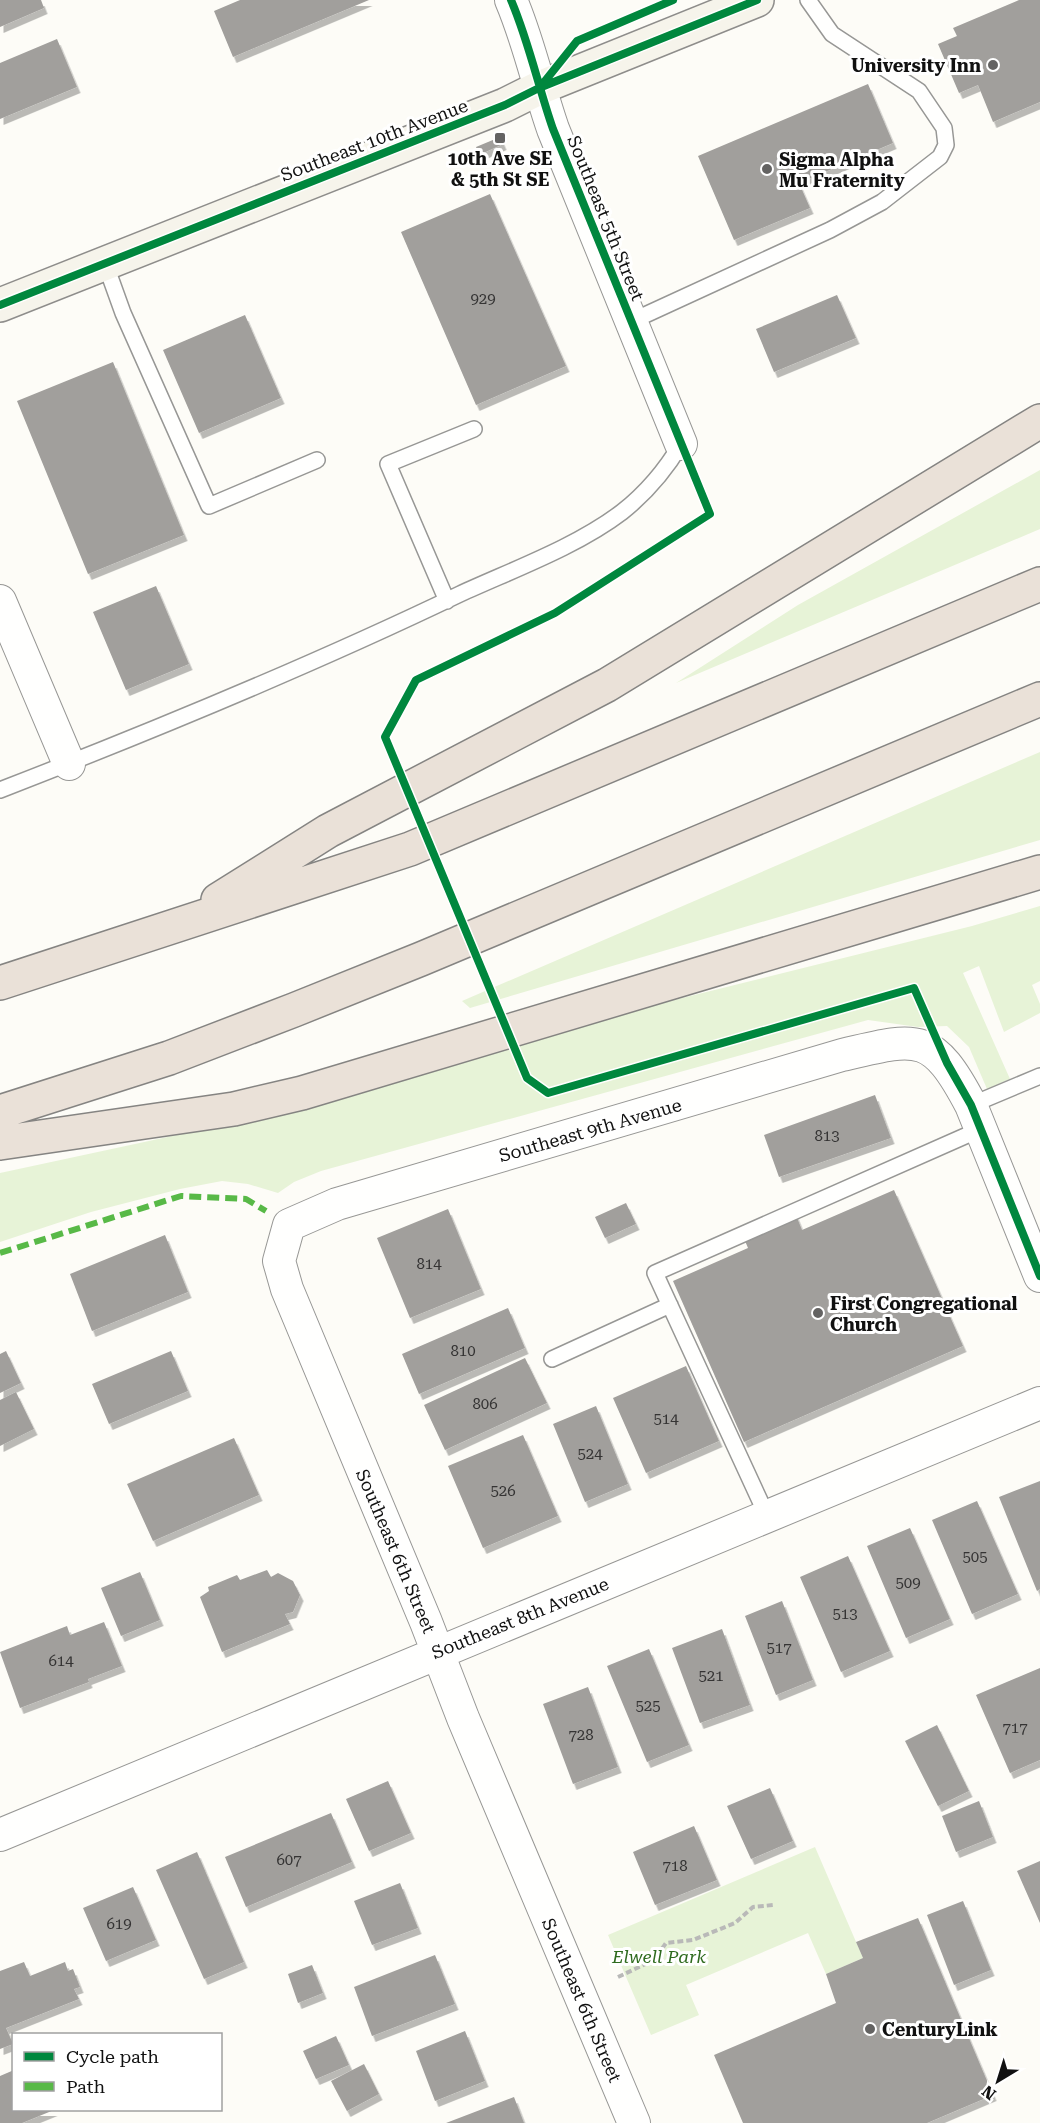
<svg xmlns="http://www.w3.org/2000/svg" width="1040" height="2123" viewBox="0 0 1040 2123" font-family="'Roboto Serif',serif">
  <defs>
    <filter id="shadow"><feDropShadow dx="3.5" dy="6" stdDeviation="0" flood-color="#0004"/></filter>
  </defs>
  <rect width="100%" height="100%" fill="#fdfcf7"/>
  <path fill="#e7f3d7" d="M1040,470V529L676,683L798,605Z
    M1040,752V840L470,1008L462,1001Z
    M1040,906V981L1032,985L1040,1004V1013L1004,1032L979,966L963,973L1010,1079L987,1089L969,1047L947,1026L918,1027L868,1020L321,1171L294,1182L278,1193L248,1184L222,1181L180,1189L91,1212L0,1242V1173L214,1127L654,1005L972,926Z
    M815,1847L863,1958L826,1974L808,1933L686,1985L699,2015L651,2035L608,1935Z"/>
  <path fill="#a19f9c" filter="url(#shadow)" d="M0,0H41L44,8L0,27Z
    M240,0H369L233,57L214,11Z
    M1019,0H1040V102L993,122L978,85L959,93L938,44L957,36L953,28Z
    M57,39L77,87L0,119V63Z
    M868,84L893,143L799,183L810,208L734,240L698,156Z
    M500,137L503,144L479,155L476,147Z
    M490,194L566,366L476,405L401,232Z
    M837,295L856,338L774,372L756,329Z
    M245,315L281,398L199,433L163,350Z
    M113,362L184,535L88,574L17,401Z
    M156,586L189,664L126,690L93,612Z
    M875,1095L891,1138L779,1177L764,1135Z
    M894,1190L963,1346L744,1442L673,1281L748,1248L743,1236L795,1213L802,1230Z
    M626,1203L636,1224L605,1238L595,1217Z
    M448,1209L481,1289L410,1318L377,1238Z
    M165,1235L188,1292L92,1331L70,1274Z
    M508,1308L525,1348L419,1394L402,1354Z
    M6,1351L21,1383L0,1393V1354Z
    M171,1351L188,1391L109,1424L92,1384Z
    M525,1358L547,1403L445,1450L424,1405Z
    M686,1366L719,1441L646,1473L613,1398Z
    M16,1392L34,1429L0,1446V1400Z
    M596,1406L628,1484L585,1502L553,1424Z
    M523,1435L558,1516L483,1548L448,1466Z
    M234,1438L259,1495L153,1541L127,1484Z
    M1040,1481V1589L1037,1591L999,1497Z
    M977,1501L1018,1594L972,1614L932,1520Z
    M910,1528L950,1619L906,1638L867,1546Z
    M848,1556L890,1651L841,1672L800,1577Z
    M267,1570L271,1577L278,1573L293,1581L300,1595L293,1612L285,1614L290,1624L222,1652L200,1597L209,1591L208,1587L237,1575L240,1580Z
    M140,1572L160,1620L121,1636L101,1588Z
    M782,1601L813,1680L776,1695L745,1616Z
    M104,1622L122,1666L88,1679L89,1682L20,1708L0,1652L67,1626L70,1635Z
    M722,1629L750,1705L700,1723L672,1648Z
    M649,1649L689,1745L647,1762L607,1666Z
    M1040,1668V1760L1010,1773L976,1695Z
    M588,1687L618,1767L573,1784L543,1704Z
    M937,1725L969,1791L938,1806L905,1741Z
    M388,1781L411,1833L369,1851L346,1799Z
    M770,1788L793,1841L751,1859L727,1806Z
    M979,1801L993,1837L956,1852L942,1816Z
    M331,1813L352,1862L246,1907L225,1857Z
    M694,1826L717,1880L655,1905L633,1852Z
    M197,1852L244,1962L204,1979L156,1870Z
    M1040,1861V1923L1017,1871Z
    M400,1883L418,1928L372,1945L354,1901Z
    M133,1887L156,1940L106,1961L83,1908Z
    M963,1901L991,1970L954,1985L927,1915Z
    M918,1918L993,2095L927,2123H743L714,2055L836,2003L826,1974L863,1958L856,1942Z
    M435,1955L455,2004L372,2036L354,1987Z
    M24,1962L30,1976L65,1962L68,1971L73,1969L80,1987L74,1989L79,1999L6,2028L13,2044L0,2049V1971Z
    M312,1965L323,1993L298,2003L288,1974Z
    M465,2031L485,2081L435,2101L416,2051Z
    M336,2036L349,2065L316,2079L303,2051Z
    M364,2064L379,2094L347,2111L331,2081Z
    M14,2070V2110H54L22,2123H0V2076Z
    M514,2097L524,2123H446Z"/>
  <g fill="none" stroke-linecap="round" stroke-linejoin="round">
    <g stroke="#979795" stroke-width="18">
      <path id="lane" d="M105,263L123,313L209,506L317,460
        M632,321L830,230L882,202L940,157L946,145L944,128L919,91L832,34L808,0
        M447,601L388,464L474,429
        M0,790C155,730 310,666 460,594C512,570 576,547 622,512C646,493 665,471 681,444
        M971,1105L1040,1076
        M552,1359L670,1305
        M767,1516L655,1273L981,1129"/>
    </g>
    <g stroke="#979795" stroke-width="34">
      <path id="street" d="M511,0C529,42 538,86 553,129L681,444
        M0,601L69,764
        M0,1835L1040,1403
        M634,2123L463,1718L426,1622L287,1289L279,1261L289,1225L337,1204L842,1055C918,1037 932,1031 971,1105L1040,1276"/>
    </g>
    <g stroke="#8e8d8b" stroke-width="36">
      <path id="secondary" d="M0,305L505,105L539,88L757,0"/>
    </g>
    <g stroke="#858482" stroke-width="36">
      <path id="highway" d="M218,900L328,831L607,685L1040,421
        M0,983L410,849L1040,584
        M0,1112L169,1058L294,1010L421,959L1040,699
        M0,1143L234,1109L302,1093L1040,872"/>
    </g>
    <path stroke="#b9b9b8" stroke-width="4" stroke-dasharray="6 3" stroke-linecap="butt" d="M618,1977L654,1960L666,1943L693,1940L735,1923L753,1907L773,1905"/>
    <use href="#lane" stroke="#fffffe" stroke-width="15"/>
    <use href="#street" stroke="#fffffe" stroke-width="32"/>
    <use href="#secondary" stroke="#f6f4eb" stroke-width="33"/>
    <use href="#highway" stroke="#eae1d8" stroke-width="33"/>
    <path stroke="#58b947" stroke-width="6" stroke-dasharray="12 6" stroke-linecap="butt" d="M0,1253L181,1196L246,1199L266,1211"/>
    <g stroke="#fff" stroke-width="11">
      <path id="cycleway" d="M511,0C529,42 538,86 553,129L710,514L555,613L416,680L385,737L527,1078L548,1093L914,988L947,1063L971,1105L1040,1276
        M541,86L577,41L673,0
        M0,305L505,105L539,88L757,0"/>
    </g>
    <use href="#cycleway" stroke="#00873e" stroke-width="8"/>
  </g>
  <g fill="#646362" stroke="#fff" stroke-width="2">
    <circle cx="993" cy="65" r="6"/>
    <rect x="494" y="132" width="12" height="12" rx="3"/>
    <circle cx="767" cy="169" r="6"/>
    <circle cx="818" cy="1313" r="6"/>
    <circle cx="870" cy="2029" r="6"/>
  </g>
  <g text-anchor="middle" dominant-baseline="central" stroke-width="6" stroke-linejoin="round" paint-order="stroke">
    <g font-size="15" fill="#353434">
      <text x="483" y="299">929</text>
      <text x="827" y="1136">813</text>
      <text x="429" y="1264">814</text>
      <text x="463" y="1351">810</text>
      <text x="485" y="1404">806</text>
      <text x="666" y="1419">514</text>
      <text x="590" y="1454">524</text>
      <text x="503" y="1491">526</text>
      <text x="975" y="1557">505</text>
      <text x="908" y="1583">509</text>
      <text x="845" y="1614">513</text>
      <text x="779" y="1648">517</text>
      <text x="61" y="1661">614</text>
      <text x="711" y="1676">521</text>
      <text x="648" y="1706">525</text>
      <text x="1015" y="1728">717</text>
      <text x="581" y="1735">728</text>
      <text x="289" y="1860">607</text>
      <text x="675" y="1866">718</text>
      <text x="119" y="1924">619</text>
    </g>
    <g font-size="18" font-weight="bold" fill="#111" stroke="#fff" text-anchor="start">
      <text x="981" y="65" text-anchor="end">University Inn</text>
      <text x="500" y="158" text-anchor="middle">10th Ave SE<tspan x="500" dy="21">&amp; 5th St SE</tspan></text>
      <text x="779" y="159">Sigma Alpha<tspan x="779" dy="21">Mu Fraternity</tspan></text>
      <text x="830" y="1303">First Congregational<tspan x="830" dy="21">Church</tspan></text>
      <text x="882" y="2029">CenturyLink</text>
    </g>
    <g font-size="18" fill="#111" stroke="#fff">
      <text transform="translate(374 140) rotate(-21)">Southeast 10th Avenue</text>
      <text transform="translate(606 218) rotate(68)">Southeast 5th Street</text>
      <text transform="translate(590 1130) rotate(-16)">Southeast 9th Avenue</text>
      <text transform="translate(396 1551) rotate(67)">Southeast 6th Street</text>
      <text transform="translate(520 1618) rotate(-22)">Southeast 8th Avenue</text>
      <text transform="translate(582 2000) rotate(67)">Southeast 6th Street</text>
    </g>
    <g font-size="18" font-style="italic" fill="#2f6b1f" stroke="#fff">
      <text x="659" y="1956">Elwell Park</text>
    </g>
  </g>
  <rect x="12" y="2033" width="210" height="78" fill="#ffffff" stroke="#a0a0a0" stroke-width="1.5"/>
  <rect x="24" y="2052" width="30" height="9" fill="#00873e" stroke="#a0a0a0" stroke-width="1.5"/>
  <text x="66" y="2063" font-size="18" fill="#111111">Cycle path</text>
  <rect x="24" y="2082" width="30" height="9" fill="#58b947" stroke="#a0a0a0" stroke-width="1.5"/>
  <text x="66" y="2093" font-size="18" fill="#111111">Path</text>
  <g transform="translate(998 2081) rotate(218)" stroke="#ffffff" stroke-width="4.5" paint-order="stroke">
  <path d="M0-4.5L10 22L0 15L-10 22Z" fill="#111111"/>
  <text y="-9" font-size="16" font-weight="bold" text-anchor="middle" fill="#111111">N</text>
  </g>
</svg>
